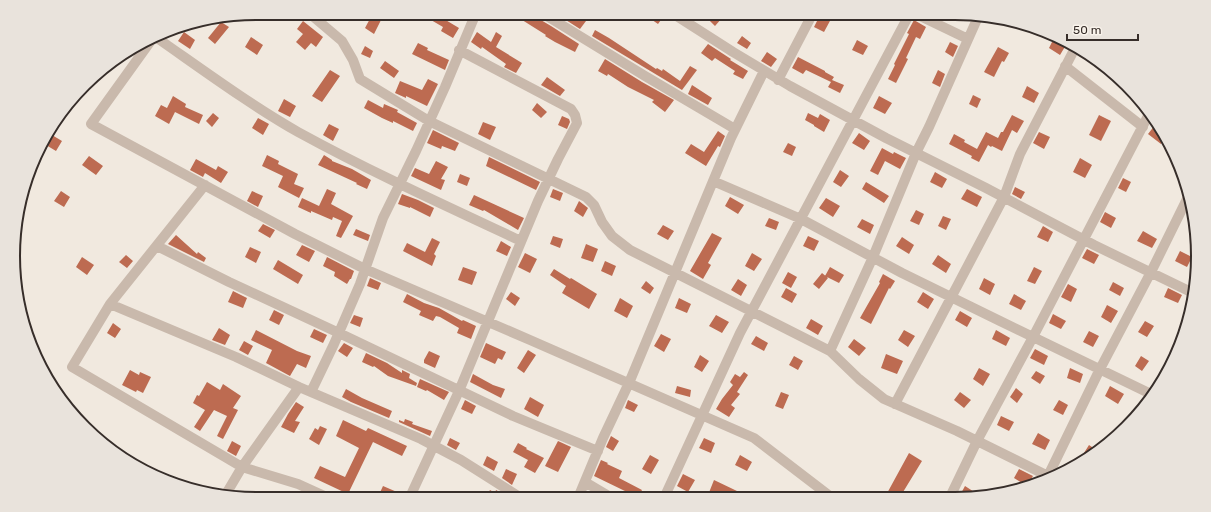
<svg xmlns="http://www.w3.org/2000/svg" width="1211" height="512" viewBox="0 0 1211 512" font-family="Rubik,sans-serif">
  <rect width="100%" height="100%" fill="#f1e9df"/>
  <path fill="#bd6b51" d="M419,13H434L459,28L453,38L441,31L443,27Z
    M511,13H529L551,26L579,44L575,52L555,42L545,36L546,35Z
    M559,13H575L586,21L580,29L558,15Z
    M642,13H666L658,24Z
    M702,13H717L722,18L715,26Z
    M821,13L831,19L824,32L814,27Z
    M372,15L381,20L374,34L365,28Z
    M914,20L926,27L920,39L916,37L906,58L908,59L896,83L888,79L895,65L894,64L909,34L907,33Z
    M303,21L323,37L316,47L311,43L305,50L296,42L303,34L297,29Z
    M221,22L229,27L215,44L208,38Z
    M595,30L609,38L656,69L657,68L662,71L663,69L680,81L690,66L697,70L682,90L592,36Z
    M184,32L195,40L190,49L178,41Z
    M477,32L491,42L496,32L502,36L496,47L522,63L516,73L504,67L506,64L482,47L481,49L471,42Z
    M742,36L751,43L747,49L737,43Z
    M251,37L263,45L257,55L245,47Z
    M1054,38L1066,45L1060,55L1049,48Z
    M857,40L868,46L863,55L852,50Z
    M950,42L958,46L953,57L945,52Z
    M418,43L428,48L427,50L449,60L445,70L412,54Z
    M708,44L731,59L730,60L748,71L743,79L733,74L735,71L715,58L712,61L701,53Z
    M365,46L373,51L370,58L361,54Z
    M998,47L1009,53L1004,62L1002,61L994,77L984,72Z
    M767,52L777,59L771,67L761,61Z
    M798,57L825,71V72L834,77L832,80L844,85L840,93L828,87L831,82L806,70L803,74L792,68Z
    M605,59L642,82L674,100L665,112L652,102L654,100L628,87L608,74L607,76L598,71Z
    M385,61L399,71L394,78L380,68Z
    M330,70L340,76L322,102L312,96Z
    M938,70L945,74L940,87L932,83Z
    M547,77L565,90L560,96L541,85Z
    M428,79L438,84L427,106L406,96V98L395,93L400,81L422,90Z
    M692,85L712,98L708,105L688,94Z
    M1027,86L1039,93L1034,103L1022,97Z
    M973,95L981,99L977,108L969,104Z
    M173,96L186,104L185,107L203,115L199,124L175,112L169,124L155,116L161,105L167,108Z
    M879,96L892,103L885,114L873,108Z
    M284,99L296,106L290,117L278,111Z
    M368,100L383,108L384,104L398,110L397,112L417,123L413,131L393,121V123L382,118L364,108Z
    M537,103L547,112L541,118L532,110Z
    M213,113L219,118L212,127L206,121Z
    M808,113L818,118L820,114L830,120L824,132L814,126V125L805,120Z
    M1012,115L1024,121L1017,133L1012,130L1002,151L992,146L991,147L988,145L979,162L971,158L972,156L949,144L954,134L965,140L964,142L977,149L986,132L998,138L1001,132H1003Z
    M1099,115L1111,121L1101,141L1089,135Z
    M562,116L569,119L570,122L567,129L558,125Z
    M258,118L269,124L263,135L252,128Z
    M483,122L496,127L490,140L478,134Z
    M329,124L339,129L333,141L323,135Z
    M1155,125L1165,138L1161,144L1148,134Z
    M433,130L459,143L455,151L442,146L441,149L427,143Z
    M718,131L725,136L720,147L718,146L706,166L685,153L691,144L704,152Z
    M1039,132L1050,137L1044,149L1033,143Z
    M859,133L870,141L864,150L852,143Z
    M52,135L62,141L56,151L46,145Z
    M788,143L796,147L792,156L783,152Z
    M882,148L893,154L894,152L906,158L900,169L885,161L878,175L870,171Z
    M267,155L279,161L278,164L298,174L294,184L304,188L299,198L278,187L283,176L262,166Z
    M324,155L332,160V161L352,169L371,180L367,189L356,184L357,183L318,165Z
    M89,156L103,166L96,175L82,165Z
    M489,157L540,182L536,190L486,166Z
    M1080,158L1092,165L1085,178L1073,172Z
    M196,159L216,170L218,166L228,172L221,183L205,173L203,177L190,170Z
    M436,161L448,167L441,179L445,180L441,190L411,176L415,168L429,174Z
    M840,170L849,176L841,187L833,182Z
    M935,172L947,179L942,188L930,182Z
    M460,174L470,178L467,186L457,182Z
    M1123,178L1131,182L1126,192L1118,188Z
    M866,182L889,196L884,203L862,189Z
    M1015,187L1025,192L1021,199L1012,194Z
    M327,189L336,193L331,204L353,216L341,238L336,236L342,221L333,217L332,220L311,211V213L298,207L302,198L319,206Z
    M553,189L563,193L560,201L550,197Z
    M967,189L982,197L977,207L961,199Z
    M61,191L70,197L64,207L54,201Z
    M252,191L263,196L258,207L247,201Z
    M402,194L418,200L434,208L430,217L410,207V208L398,204Z
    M474,195L524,218L518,230L484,210L483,211L469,205Z
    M730,197L744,205L738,214L725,206Z
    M826,198L840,206L833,217L819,208Z
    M579,201L588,208L583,217L574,211Z
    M916,210L924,214L919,225L910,221Z
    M1105,212L1116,218L1111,228L1100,222Z
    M943,216L951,219L946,230L938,226Z
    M769,218L779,222L776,230L765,226Z
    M862,219L874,225L870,234L857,227Z
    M263,224L275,230L270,238L258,231Z
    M663,225L674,231L668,240L657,234Z
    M1043,226L1053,232L1048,242L1037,237Z
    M356,229L370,235L368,241L353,235Z
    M1143,231L1157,239L1152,248L1137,241Z
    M712,233L722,238L708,263L711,265L703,279L690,271Z
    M176,235L197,254L198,252L206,258L204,262L168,244Z
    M553,236L563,239L560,248L550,244Z
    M808,236L819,241L814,251L803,246Z
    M902,237L914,245L909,254L896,246Z
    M432,238L440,242L434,254L436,256L432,266L403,251L407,243L425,252Z
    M501,241L511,247L507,256L496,251Z
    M586,244L598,249L593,262L581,258Z
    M302,245L315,251L309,262L296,255Z
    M250,247L261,252L256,263L245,257Z
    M1087,249L1099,255L1094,264L1082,258Z
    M1180,251L1192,257L1187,267L1175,261Z
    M525,253L537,259L530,273L518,267Z
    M752,253L762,259L754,271L745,266Z
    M126,255L133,261L127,268L119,262Z
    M938,255L951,264L946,273L932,264Z
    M82,257L94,265L87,275L76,267Z
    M327,257L354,271L351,279H350L347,284L334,276L335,272L323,266Z
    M278,260L303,275L298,284L273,269Z
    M605,261L616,266L612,276L601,271Z
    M463,267L477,272L472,285L458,280Z
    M830,267L844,275L839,283L825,276Z
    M1034,267L1042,271L1035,284L1027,281Z
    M554,269L570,279L571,278L597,294L589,309L562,293L566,286L550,275Z
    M788,272L797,277L791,288L782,283Z
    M822,273L828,278L819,289L813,284Z
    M883,274L895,281L890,289L889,288L871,324L860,318L880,283L879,282Z
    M370,278L381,283L378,290L367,286Z
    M984,278L995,284L990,295L979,289Z
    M738,279L747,285L741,296L731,290Z
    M646,281L654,288L650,294L641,288Z
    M1113,282L1124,288L1120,296L1109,290Z
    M1068,284L1077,289L1071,302L1061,297Z
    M786,288L797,294L792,303L781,297Z
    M1168,288L1182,295L1178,303L1164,297Z
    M233,291L247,298L243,308L228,302Z
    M511,292L520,298L515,306L506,299Z
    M923,292L934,299L928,309L917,302Z
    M407,294L424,303L439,308L462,321L463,320L476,326L471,339L457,333L459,328L440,317L436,316L433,321L419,315L421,311L403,302Z
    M1014,294L1026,301L1021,310L1009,304Z
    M620,298L633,306L627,318L614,311Z
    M679,298L691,304L687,313L675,308Z
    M1107,305L1118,311L1111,323L1101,317Z
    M274,310L284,315L279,325L269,320Z
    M960,311L972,318L967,327L955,320Z
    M1053,314L1066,321L1061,329L1049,323Z
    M354,315L363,318L360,327L350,323Z
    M716,315L729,322L722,333L709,326Z
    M811,319L823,326L818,335L806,328Z
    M1145,321L1154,326L1147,337L1138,332Z
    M113,323L121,329L115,338L107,333Z
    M219,328L230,335L225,345L212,340Z
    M314,329L327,335L323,343L310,337Z
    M256,330L297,351L311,356L306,368L297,364L290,376L266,363L272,350L251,340Z
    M904,330L915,336L908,347L898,340Z
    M996,330L1010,338L1006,346L992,339Z
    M1089,331L1099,336L1093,347L1083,342Z
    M661,334L671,339L664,352L654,346Z
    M756,336L768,343L764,351L751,344Z
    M854,339L866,348L859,356L848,347Z
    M244,341L253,346L248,355L239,350Z
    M344,343L353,348L347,357L338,351Z
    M486,343L506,352L502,360L498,358L495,364L480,357Z
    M1035,349L1048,356L1044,365L1030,358Z
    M528,350L536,355L524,373L517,368Z
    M429,351L440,356L435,368L424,363V360Z
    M366,353L387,363L402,373V370L410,374L409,378L417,383L416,386L388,376L374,366L373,367L362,362Z
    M886,354L903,361L897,374L881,368Z
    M700,355L709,361L702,372L694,367Z
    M794,356L803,361L798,370L789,365Z
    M1141,356L1149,361L1142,371L1135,366Z
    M979,368L990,374L983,386L973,379Z
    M1070,368L1083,374L1080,383L1067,378Z
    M130,370L139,375L140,372L151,377L143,393L137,390L136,392L122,385Z
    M1036,371L1045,376L1040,384L1031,378Z
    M744,372L748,375L737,392L740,394L731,405L735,408L729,417L716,409L722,399L733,385L730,382L735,374L740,377Z
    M473,374L493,385L505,389L501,398L470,382Z
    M420,379L449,392L444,400L427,390L426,391L417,387Z
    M207,382L220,390L223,384L241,396L233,408L238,410L223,439L217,436L227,416L214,410L200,431L194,427L205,410L193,403L197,395L199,396Z
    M677,386L691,390L690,397L675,393Z
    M1110,386L1124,394L1118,404L1105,396Z
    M1016,388L1023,394L1017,403L1010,397Z
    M346,389L362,398L392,411L389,418L351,402L342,397Z
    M781,392L789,395L783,409L775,406Z
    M960,392L971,400L964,408L954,400Z
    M530,397L544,405L538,417L524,409Z
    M465,400L476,406L472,414L461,409Z
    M628,400L638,405L634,412L625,408Z
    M1059,400L1068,405L1063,415L1053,410Z
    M296,402L304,407L295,421L300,422L294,433L281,427L288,414Z
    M1001,416L1014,422L1009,431L997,425Z
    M405,419L413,422L412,424L432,431L430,436L399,422V420L404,422Z
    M343,420L366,431L368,428L407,446L402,456L373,442L348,494L314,478L320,466L345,477L359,448L336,436Z
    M320,426L327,429L319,445L309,439L315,428L318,430Z
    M1038,433L1050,440L1045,450L1032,444Z
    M611,436L619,441L613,451L606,447Z
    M450,438L460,443L456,450L447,445Z
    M704,438L715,443L711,453L699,448Z
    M232,441L241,446L236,456L227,451Z
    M558,441L571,447L558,472L545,466Z
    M518,443L527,448L526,449L544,458L535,473L524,467L528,460L513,452Z
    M1089,445L1098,451L1077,464Z
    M909,453L922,461L900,497H885Z
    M650,455L659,460L651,474L642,469Z
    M740,455L752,462L747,471L735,465Z
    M487,456L498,462L494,471L483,465Z
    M601,460L608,463L607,464L622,471L619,478L642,490L638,498H634L626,494L627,492L594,476Z
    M506,469L517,474L512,485L502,478Z
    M1019,469L1033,476L1027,486L1014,478Z
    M683,474L695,480L688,492L677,486Z
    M714,480L737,491L735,498H714L708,495Z
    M383,486L397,492L394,499H377Z
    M965,486L982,497H959Z
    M490,490L495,493L496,490L503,494L502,496L506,498H485Z"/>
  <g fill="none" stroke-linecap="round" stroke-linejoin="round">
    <path stroke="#c9b9ac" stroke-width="10" d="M309,13L342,41L353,60L360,79L429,121L586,197L594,205L602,222L612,236L630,250L830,351L859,379L884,399L957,431L1052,478
      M542,13L645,76L735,129
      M672,13L733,52L790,86L886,138L986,188L1094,245L1191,292
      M801,13L809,19
      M914,13L968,39
      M157,38C203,70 249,104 298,132C371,172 446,206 521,241
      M150,42L91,124L295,234L365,269L530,340L754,438L831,497
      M1065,66L1143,127
      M778,80L813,13
      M713,181L801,219L902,273L1000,321L1153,395
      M157,246L229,282L339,333L513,416L598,451
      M110,304L205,185
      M830,351L873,257L916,153L929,127L978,17
      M311,392L334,344L360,284L383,218L416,151L445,87L476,13
      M895,404L1004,197L1020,154L1074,50
      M1048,476L1100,369L1151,272L1187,199
      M585,482L612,498
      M226,494L242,467L299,387
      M950,497L977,441L1033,337L1148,116
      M578,498L603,438L629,383L731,138L764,71
      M664,498L740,333L910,13
      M331,499L298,484L242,467L72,367L110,304L236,357L299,387L421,439L461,460L521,498
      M409,499L459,391L538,201L558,159L577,123L575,115L571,109L459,50"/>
  </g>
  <path d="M0 0H1211V512H0ZM256 20H955A236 236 0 0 1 1191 256V256A236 236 0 0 1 955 492H256A236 236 0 0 1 20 256V256A236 236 0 0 1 256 20Z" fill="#e9e3dc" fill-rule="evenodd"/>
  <path fill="none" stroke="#372e2a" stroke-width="2" d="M256 20H955A236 236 0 0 1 1191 256V256A236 236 0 0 1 955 492H256A236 236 0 0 1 20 256V256A236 236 0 0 1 256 20Z"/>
  <path d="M1067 34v6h71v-6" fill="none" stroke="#372e2a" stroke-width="2"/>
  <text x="1073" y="34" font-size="12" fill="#372e2a" stroke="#f9f3eb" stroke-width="3" paint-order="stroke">50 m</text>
</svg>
